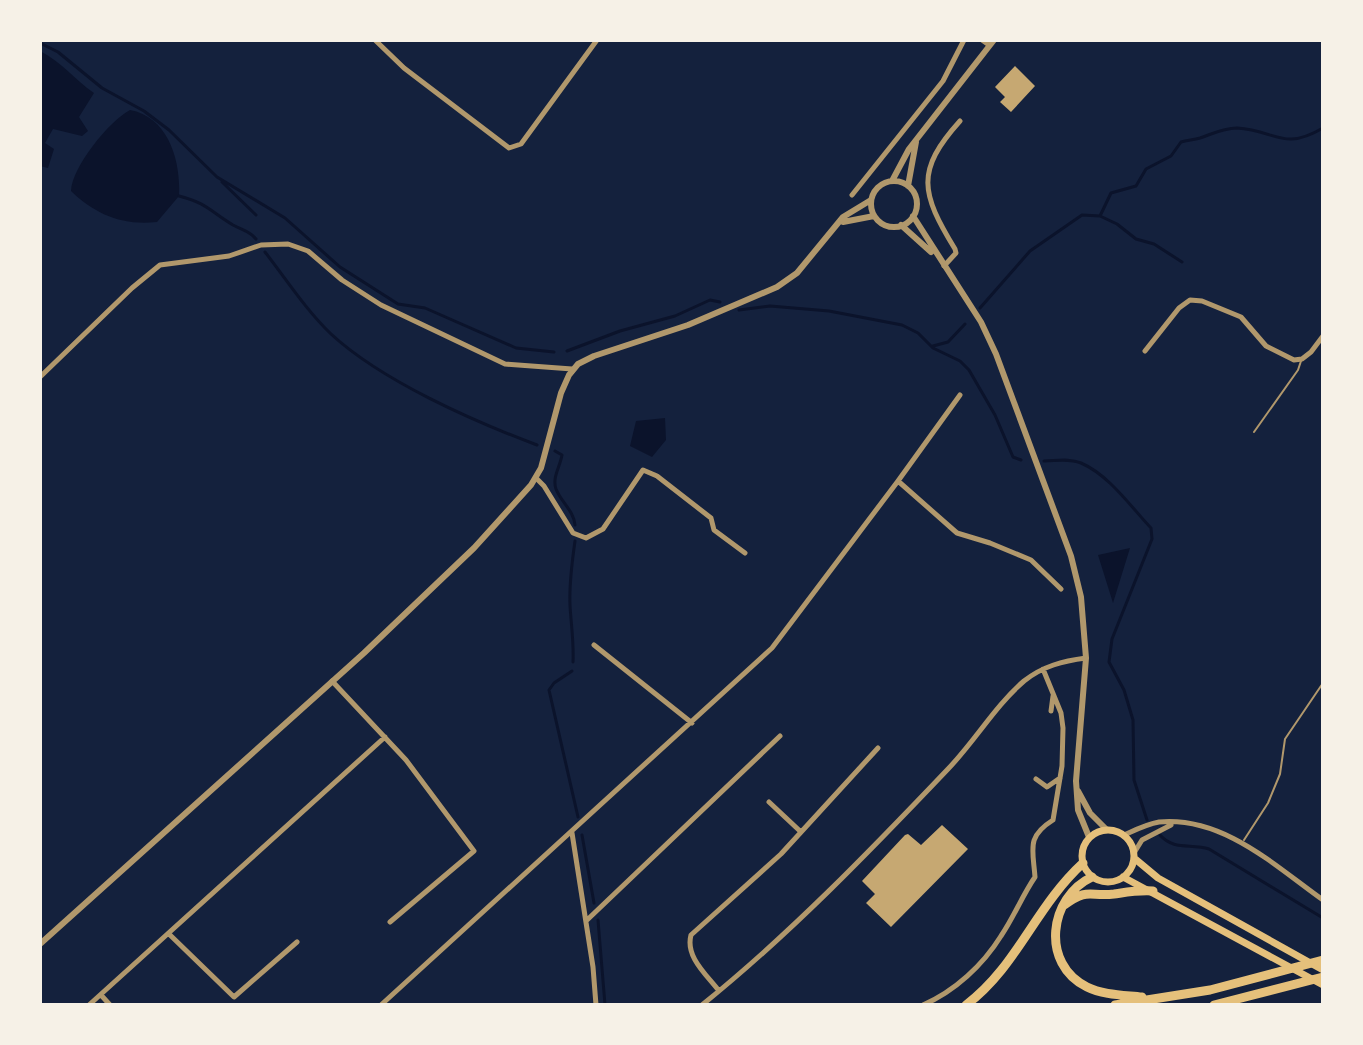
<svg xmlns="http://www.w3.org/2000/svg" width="1363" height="1045" viewBox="0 0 1363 1045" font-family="Cabin,sans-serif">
  <rect width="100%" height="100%" fill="#14213d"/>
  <path fill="#0b132b" d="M40,51C62,62 75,80 94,93L79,117L88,131L82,136L53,129L45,143L54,149L48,168L40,166Z
    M130,110C169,117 181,162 179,196L157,222C122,226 95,214 71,191C72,167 109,121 130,110Z
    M665,418L666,440L652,457L630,446L636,421Z
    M1130,548L1113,603L1098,555Z"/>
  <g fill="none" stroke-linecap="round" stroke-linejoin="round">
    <path stroke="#0b132b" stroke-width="3" d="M40,43L58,52L102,88L144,111L169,130L217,177
      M217,177L285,218L340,267L398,304L425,308L516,348L554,352
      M222,182L256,215
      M179,196C207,203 211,212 233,225C242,230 250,231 256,239
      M1100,216L1117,224L1136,239L1154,244L1182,262
      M265,252C286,279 306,310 331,334C382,381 473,421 537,445
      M980,308L1030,251L1082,215L1100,216L1111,193L1136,186L1146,169L1171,156L1181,142C1187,140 1193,140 1200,138C1212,134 1223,128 1237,128C1276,130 1282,152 1323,128
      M739,310L770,306L829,311L902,325L918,333L933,348L960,361L969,370L995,415L1013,457L1021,460
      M933,346L948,342L965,324
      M567,351L620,331L675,316L710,300L720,302
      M555,451L562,455C560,467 552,477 556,489C561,502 574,511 575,525
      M1044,461C1056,461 1069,458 1081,463C1109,475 1131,507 1151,528L1152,539L1112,639L1109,662L1124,690L1133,720L1134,780L1147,820
      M573,662C574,642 571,624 570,605C569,583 572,562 575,541
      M572,671L554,683L549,690L578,817
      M582,835L594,903
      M1160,835C1174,851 1191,843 1209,849L1323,918
      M598,920L605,1005"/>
  </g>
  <path fill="#c6a872" d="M1015,66L1035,86L1011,112L1000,102L1005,97L995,87Z
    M942,825L968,849L891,927L866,903L875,894L862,881L905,835L908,834L921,845Z"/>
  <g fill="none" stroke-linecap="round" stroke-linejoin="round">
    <path stroke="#b1986c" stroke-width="2" d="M1254,432L1298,370L1301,361
      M1244,840L1268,803L1280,774L1285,739L1323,683"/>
    <path stroke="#b1986c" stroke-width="5" d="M375,40L404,68L509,148L521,144L597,40
      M982,40L989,45
      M852,195L943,81L964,40
      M944,266L956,253L955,249C921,193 915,171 960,121
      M1145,351L1179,308L1190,300L1202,301L1241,317L1266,346L1294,360L1302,359L1311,352L1323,336
      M40,377L132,288L160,265L229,256L261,245L288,244L308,251L342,280L381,305L505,364L572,369
      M536,478L544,486L573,533L586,538L603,529L643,470L657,476L711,518L714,530L745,553
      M898,481L960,395
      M594,645L692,723
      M332,681L406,760L474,851L390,922
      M1051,711L1053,696
      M1036,779L1047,787L1060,778
      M769,802L801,832
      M572,833L593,967L596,1005
      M1124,835C1135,830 1147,824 1159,822C1223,816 1275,866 1323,900
      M1134,853L1142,840L1171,825
      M586,921L780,736
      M169,934L234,997L297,942
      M719,991C707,975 685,957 691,935L781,854L878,748
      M101,995L110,1005
      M89,1005L385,737
      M381,1005L772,648L898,481L957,533L990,543L1031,560L1061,589
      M702,1005C790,934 870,851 948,769C975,741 995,706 1024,681C1043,666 1063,661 1086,658
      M923,1005C955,991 983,965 1001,936C1014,917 1022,896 1035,877C1033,849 1026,837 1053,820L1062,766L1063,728L1061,713L1043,669"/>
    <path stroke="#b1986c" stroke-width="6" d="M892,181L909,149L994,40
      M871 204a23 23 0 1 1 46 0a23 23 0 1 1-46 0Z
      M908,186L916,142
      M913,216L981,322L996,354L1071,556L1081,597L1086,658L1076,781L1078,810L1089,837
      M843,222L874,216
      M901,225L931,252
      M1078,791L1090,813L1107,830
      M40,944L364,653L474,548L531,485L541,468L561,393L569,375L578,364L594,356L688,325L777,287L797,273L843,217L871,200"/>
    <path stroke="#e5c07b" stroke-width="7" d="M1082 856a26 26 0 1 1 52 0a26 26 0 1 1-52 0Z
      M1134,858L1158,878L1323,970
      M1123,877L1323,985"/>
    <path stroke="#e5c07b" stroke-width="9" d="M1092,877C1049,897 1040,964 1087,987C1103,995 1124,995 1142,997
      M1064,905C1089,887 1089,897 1114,894C1128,892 1138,890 1153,891
      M966,1005C1017,967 1035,907 1083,863
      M1115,1005L1210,990L1323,960
      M1214,1005L1323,977"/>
  </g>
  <rect width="1363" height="1045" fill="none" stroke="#f6f1e7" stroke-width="84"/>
</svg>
